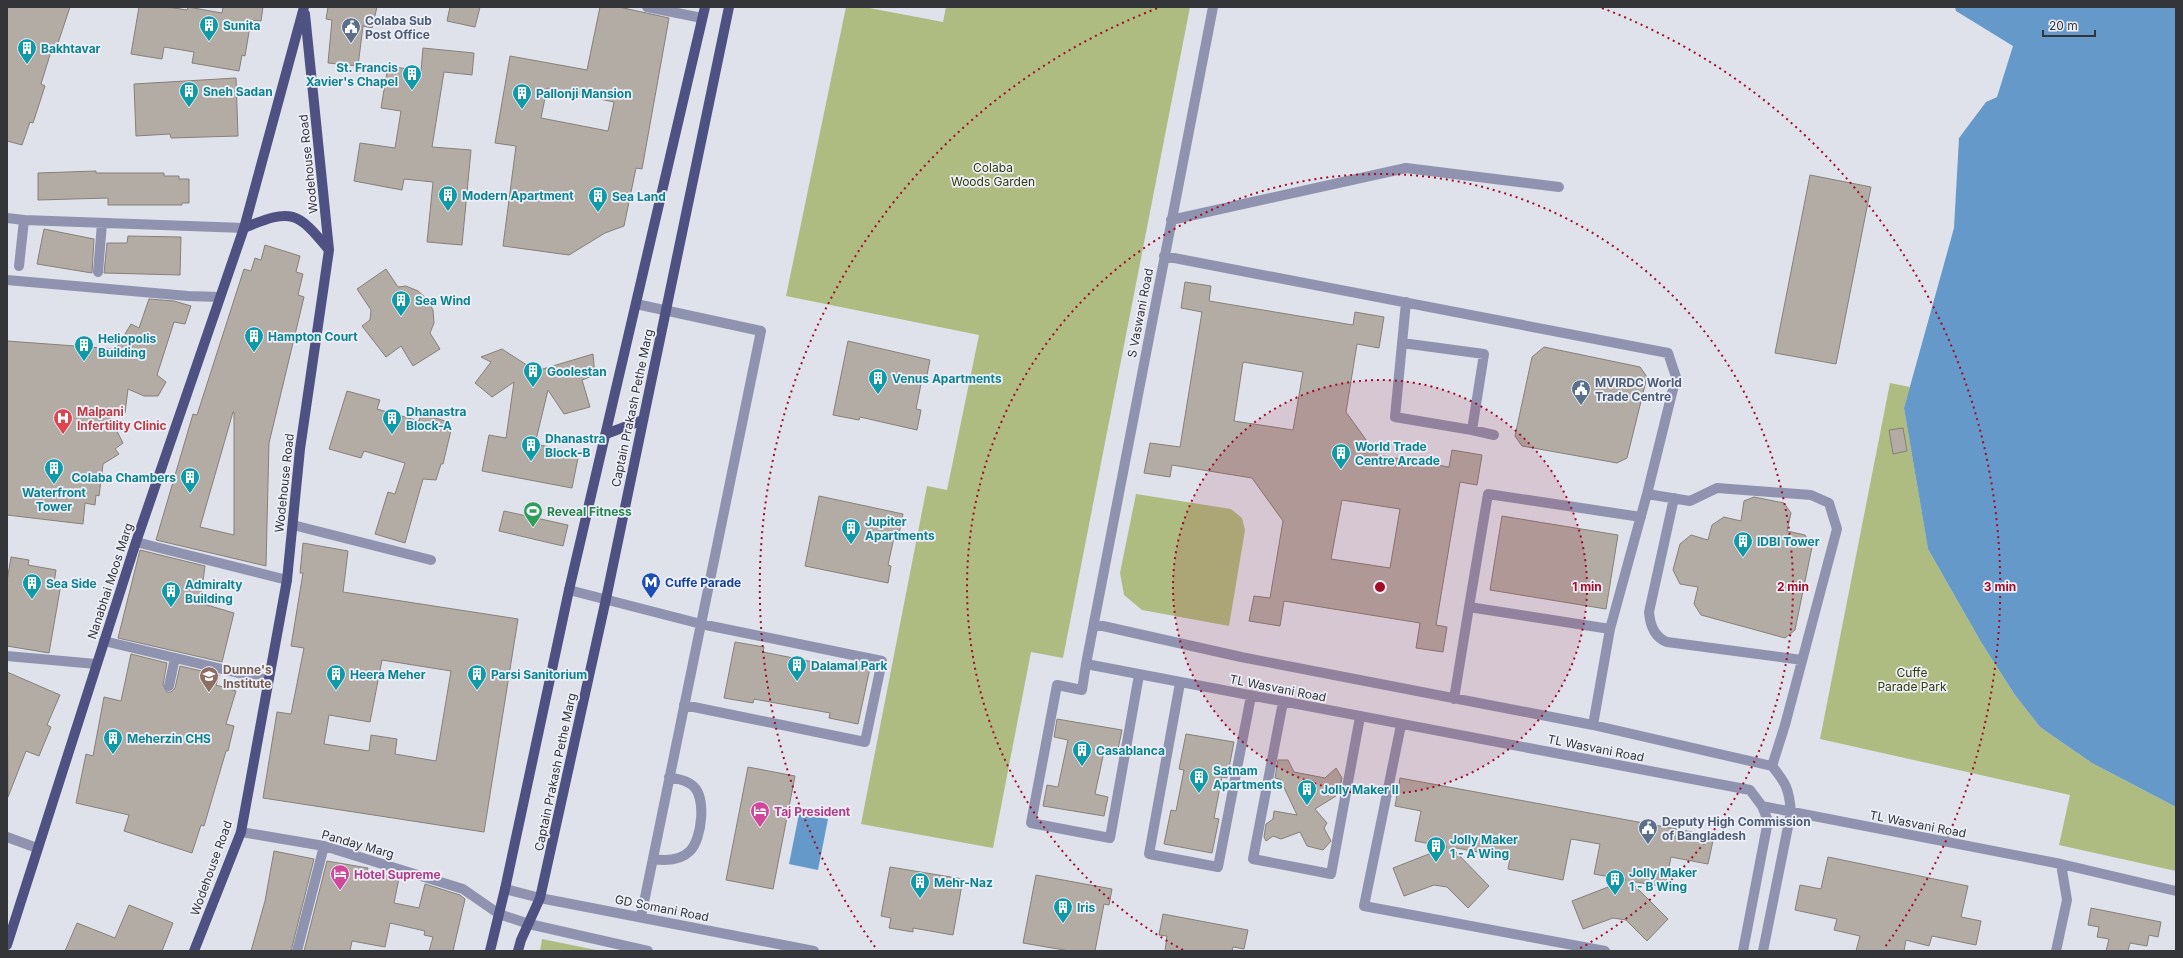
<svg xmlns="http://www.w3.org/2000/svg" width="2183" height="958" viewBox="0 0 2183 958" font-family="Inter,sans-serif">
  <rect width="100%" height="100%" fill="#dfe2eb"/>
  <path fill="#aebb81" d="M846,7H864L943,22L946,7H1190L1063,658L1031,652L993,848L861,824L927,486L947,490L979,335L786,296Z
    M1890,383L1910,387L1904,408L1928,549L1981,642L2015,695L2040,727L2092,763L2176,807V871L2059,845L2070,795L1820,739Z
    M1136,494L1231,509L1242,518L1245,530L1229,626L1142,610L1124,595L1120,573Z
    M542,939L601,951H540Z"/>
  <path fill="#6499ca" d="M1955,7H2176V807L2092,763L2040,727L2015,695L1981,642L1928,549L1904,408L1954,228L1959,138L1986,102L1997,97L2013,46L1956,11Z
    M799,814L828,819L818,870L789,864Z"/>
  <path fill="#b2aca5" stroke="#868079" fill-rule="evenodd" d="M7,7H70L57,46L53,45L41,84L45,86L33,123L30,122L22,145L7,141Z
    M139,7H167L187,10L188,7L222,13L223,7H263L261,21L251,20L245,56L242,55L239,71L192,63L194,52L164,47L162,59L131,54Z
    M328,7H377L372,28L363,26L358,66L328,63L332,20L326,19Z
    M450,7H480L475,27L447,21Z
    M600,7H619L669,18L642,169L636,168L624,226L605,233L569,255L503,246L516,146L495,143L510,56L587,70ZM547,88L614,102L608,131L541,118Z
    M423,48L474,53L472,75L444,72L432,147L471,150L462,245L427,242L433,182L404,179L402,190L354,181L360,143L395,148L401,111L381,108L388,66L421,71Z
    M236,78L238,136L171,138L170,134L136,136L134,84Z
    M96,171V173H164V176H179V179H189V203H182V205H108V198L38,200V173Z
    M1810,175L1871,187L1836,364L1775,353Z
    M44,229L94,239L92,273L37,264Z
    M128,236L181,237L180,275L104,273L107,243H127Z
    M265,245L300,256L296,272L303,274L298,295L304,297L269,443L266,566L156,540L193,414L197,415L244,269L251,271L255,258L261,260ZM233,412H234V535L200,527Z
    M386,269L398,287L406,286L418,291L427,299L433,310L434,323L430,333L440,349L413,366L401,346L386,357L362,326L370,320L371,310L357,289Z
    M1185,282L1211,286L1209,301L1353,325L1355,312L1384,317L1379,348L1357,344L1346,412L1377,455L1449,467L1452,450L1482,455L1477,485L1460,482L1436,625L1447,627L1443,652L1416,648L1420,623L1284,601L1280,626L1249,621L1254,596L1270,598L1283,521L1252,478L1172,465L1170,477L1144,473L1150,443L1180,447L1202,312L1181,308ZM1243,362L1303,372L1293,430L1234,421ZM1342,500L1400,509L1390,568L1331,559Z
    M149,299L174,301L191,306L185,324L174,322L157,375L166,382L158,396H144L128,389L125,413L106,410L123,443L115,449L119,454L103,464L99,496L96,495L95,505L85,503L83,524L7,515V341L116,349L131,324L139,328Z
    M848,341L930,360L926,380L922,379L916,409L921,410L917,430L860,417L859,420L833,415Z
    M1544,347L1640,367L1647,377L1627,458L1617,463L1522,446L1515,436L1532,357Z
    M502,349L536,371L593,354L595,375L582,380L590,407L564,414L548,390L535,444L579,453L572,488L482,471L489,435L506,438L514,382L492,397L475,383L491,362L481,357Z
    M347,391L380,400L377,409L419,421L421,414L449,422L448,425L452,426L443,464H441L436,480L423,479L405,543L375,534L388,492L395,494L405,463L364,451L361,458L329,449Z
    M1903,428L1907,451L1893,454L1889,430Z
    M819,496L903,514L899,534L895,533L888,565L891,566L888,583L805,566Z
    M1754,497L1784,503L1791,513L1787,531L1805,535L1812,547L1795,630L1785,638L1701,615L1694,604L1698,587L1680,584L1673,570L1680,544L1691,535L1708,540L1712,525L1724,517L1741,521L1744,501Z
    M504,511L568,525L563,546L499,531Z
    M1502,516L1618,535L1606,609L1490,590Z
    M303,543L348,551L343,592L518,619L484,832L263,798L277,712L291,714L304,648L291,646L303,573H300ZM382,660L451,671L436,761L395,754L397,739L371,735L369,751L324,744L329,715L370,722Z
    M140,550L205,566L200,603L234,613L222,662L118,638Z
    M11,557L29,560L28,565L56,570L54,583L61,584L49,653L7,646V581Z
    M735,642L764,647L763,652L839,667L840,662L870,668L858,724L829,718L830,713L754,699L753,703L724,698Z
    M131,654L167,663L163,685L167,692H171L175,688L180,666L219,675L216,685L236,691L226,724L234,726L228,751H226L204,826L201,825L192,853L124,831L129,815L76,803L86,754L93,756L104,697L121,701Z
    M7,672L60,695L47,725L51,727L39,756L26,751L8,797Z
    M1057,719L1122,730L1118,749L1105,747L1095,794L1108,797L1104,816L1043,806L1047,785L1058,787L1068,740L1054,737Z
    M1186,734L1234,742L1227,778L1222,777L1214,818L1219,819L1212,853L1164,844L1171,810L1176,811L1184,770L1179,769Z
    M1278,760H1288L1294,772L1325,778L1336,768L1342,778L1341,783L1337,786L1336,796L1315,809L1327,823L1324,828L1331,841L1323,850L1307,846L1300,832L1281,839L1273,836L1266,841L1264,837L1266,824L1273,819L1274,811L1297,815L1280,779L1275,778Z
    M748,767L795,776L773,889L726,880Z
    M1400,778L1714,836L1708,864L1671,857L1665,887L1630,881L1668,919L1647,941L1626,920L1613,918L1583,929L1572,901L1626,880L1594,874L1600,844L1571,839L1563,880L1508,869L1510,858L1451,847L1489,886L1468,908L1447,887L1434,885L1404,896L1393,868L1447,847L1415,841L1421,811L1395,806Z
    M274,851L314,859L291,951H251L265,901Z
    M1828,857L1968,886L1961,917L1981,921L1976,945L1932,936L1929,946L1906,940L1904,951H1856L1860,936L1834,930L1837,919L1795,910L1800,885L1821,889Z
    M327,861L368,868L367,872L399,878L394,903L419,908L425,884L460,895L465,899L453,951H429L433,937L424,935L425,931L390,923L385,947L352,941L350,951H304Z
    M890,867L963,879L953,935L913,928V932L889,928L891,918L881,916Z
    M1036,875L1112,889L1109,905L1104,904L1095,951H1070L1023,943Z
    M129,905L173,923L162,951H65L77,923L115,938Z
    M2091,908L2161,922L2158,937L2149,935L2147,946L2130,943L2128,951H2106L2109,939L2097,937L2099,927L2088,925Z
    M1163,914L1248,930L1244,949L1233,947L1232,951H1165L1167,936L1159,935Z"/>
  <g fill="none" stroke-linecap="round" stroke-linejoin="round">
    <path stroke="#9093af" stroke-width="10" d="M647,7L702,18
      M1213,7L1086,664L1750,790L1762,806L1768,821L1743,951
      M7,218L24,220
      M1171,220L1406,168L1559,187
      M1164,256L1668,353L1676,377L1647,494L1610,629L1593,725
      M19,266L24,220L244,228
      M98,272L102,223
      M7,280L188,296L220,297
      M636,304L761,331L641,917
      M1402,343L1484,354L1472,430L1395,417L1406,302
      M1472,430L1494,435
      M1647,494L1690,501L1717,488L1811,495L1829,503L1837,529L1785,725L1772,766
      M1674,498L1649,612C1650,625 1654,637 1667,642L1802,660
      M293,525L431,560
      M136,542L287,580
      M569,590L701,624L882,661L865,742L684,705
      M1094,624L1241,657L1593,725L1772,766
      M1610,629L1469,607L1488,494L1641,517
      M104,641L268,680
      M7,656L96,664
      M1086,664L1082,690L1057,685L1031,823L1110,838L1139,675
      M1180,683L1149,854L1218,867L1251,696
      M169,686L175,658
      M1454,699L1469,607
      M1283,702L1253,859L1331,874L1360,717
      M1401,725L1364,906L1605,951
      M1762,806L2061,864L2176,891
      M241,832L324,846L463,889L499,914L529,924L648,951
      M7,837L37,848
      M653,859C666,861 680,861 690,851C702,839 707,796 692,785C686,780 678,779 669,777
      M505,889L540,898L814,951
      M297,951L324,846
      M1763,951L1791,812C1789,789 1786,783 1772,766
      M2056,951L2067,900L2061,864"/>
    <path stroke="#4e5181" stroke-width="10" d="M244,228C292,208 297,211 329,250
      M606,434L643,420
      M7,945L136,542L244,228L304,7
      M194,951L241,832L287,580L300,449L329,250L305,14
      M490,951L505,889L569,590L705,7
      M518,951L521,940L540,898L606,599L729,7"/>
  </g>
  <circle cx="1380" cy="587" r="207" fill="#a50a27" fill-opacity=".12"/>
  <g fill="none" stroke="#a50a27" stroke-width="2" stroke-dasharray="2 4">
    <circle cx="1380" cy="587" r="207"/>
    <path d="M1183 950A413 413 0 1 1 1577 950"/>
    <path d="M875 947A620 620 0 0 1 1158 8M1602 8A620 620 0 0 1 1885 947"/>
  </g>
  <defs>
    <g id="building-pin" transform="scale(1)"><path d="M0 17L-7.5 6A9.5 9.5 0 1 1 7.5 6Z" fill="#0f9aa8" stroke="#edeff8"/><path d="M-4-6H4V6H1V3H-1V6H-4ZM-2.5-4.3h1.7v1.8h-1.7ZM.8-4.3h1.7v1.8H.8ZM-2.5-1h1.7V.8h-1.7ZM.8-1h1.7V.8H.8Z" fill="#fff"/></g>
    <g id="civic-pin" transform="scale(1)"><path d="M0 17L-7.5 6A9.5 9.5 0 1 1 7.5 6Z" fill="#5c6f8a" stroke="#edeff8"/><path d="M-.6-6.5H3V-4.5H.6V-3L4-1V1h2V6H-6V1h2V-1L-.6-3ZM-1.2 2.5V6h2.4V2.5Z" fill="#fff"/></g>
    <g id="hospital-pin" transform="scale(1)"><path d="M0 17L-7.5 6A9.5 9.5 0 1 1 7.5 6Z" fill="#e0444e" stroke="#edeff8"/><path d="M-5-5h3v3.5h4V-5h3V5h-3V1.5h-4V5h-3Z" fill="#fff"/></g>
    <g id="stadium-pin" transform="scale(1)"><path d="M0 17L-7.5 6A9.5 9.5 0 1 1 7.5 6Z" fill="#2e9e5b" stroke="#edeff8"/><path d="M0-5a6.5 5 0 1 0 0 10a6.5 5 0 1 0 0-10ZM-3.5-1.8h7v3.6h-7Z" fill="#fff"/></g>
    <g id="metro-pin" transform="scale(1)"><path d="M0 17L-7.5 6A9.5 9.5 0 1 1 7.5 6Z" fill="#1a4fb4" stroke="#edeff8"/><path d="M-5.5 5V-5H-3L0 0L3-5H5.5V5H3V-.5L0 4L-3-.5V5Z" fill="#fff"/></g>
    <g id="school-pin" transform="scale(1)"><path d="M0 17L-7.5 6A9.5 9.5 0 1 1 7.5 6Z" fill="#8d6e63" stroke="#edeff8"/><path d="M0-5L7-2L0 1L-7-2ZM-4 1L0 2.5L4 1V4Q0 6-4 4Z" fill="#fff"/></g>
    <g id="hotel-pin" transform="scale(1)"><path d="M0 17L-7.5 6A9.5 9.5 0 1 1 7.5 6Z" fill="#d1479c" stroke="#edeff8"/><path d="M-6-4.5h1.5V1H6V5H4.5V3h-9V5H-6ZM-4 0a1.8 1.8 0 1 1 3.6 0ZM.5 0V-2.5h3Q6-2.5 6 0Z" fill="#fff"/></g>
  </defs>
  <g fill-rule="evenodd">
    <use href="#building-pin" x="209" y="25"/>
    <use href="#civic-pin" x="351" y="27"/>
    <use href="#building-pin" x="27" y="48"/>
    <use href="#building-pin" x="412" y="74"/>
    <use href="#building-pin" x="189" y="91"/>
    <use href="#building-pin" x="522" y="93"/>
    <use href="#building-pin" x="448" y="195"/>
    <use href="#building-pin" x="598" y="196"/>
    <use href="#building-pin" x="401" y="300"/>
    <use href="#building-pin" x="254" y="336"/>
    <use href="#building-pin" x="84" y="345"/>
    <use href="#building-pin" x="533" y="371"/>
    <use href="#building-pin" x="878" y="378"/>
    <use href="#civic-pin" x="1581" y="389"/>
    <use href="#hospital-pin" x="63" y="418"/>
    <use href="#building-pin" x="392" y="418"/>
    <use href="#building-pin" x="531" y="445"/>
    <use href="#building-pin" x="1341" y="453"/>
    <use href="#building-pin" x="54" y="468"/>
    <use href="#building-pin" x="190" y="477"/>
    <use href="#stadium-pin" x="533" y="511"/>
    <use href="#building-pin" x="851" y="528"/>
    <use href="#building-pin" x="1743" y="541"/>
    <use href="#metro-pin" x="651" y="582"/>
    <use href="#building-pin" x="32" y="583"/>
    <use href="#building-pin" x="171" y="591"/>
    <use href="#building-pin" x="797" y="665"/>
    <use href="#building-pin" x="336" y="674"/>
    <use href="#building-pin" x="477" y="674"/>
    <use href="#school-pin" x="209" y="676"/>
    <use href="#building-pin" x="113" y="738"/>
    <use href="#building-pin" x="1082" y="750"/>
    <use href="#building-pin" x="1199" y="777"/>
    <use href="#building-pin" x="1307" y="789"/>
    <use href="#hotel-pin" x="760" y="811"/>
    <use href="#civic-pin" x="1648" y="828"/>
    <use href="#building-pin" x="1436" y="846"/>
    <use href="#hotel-pin" x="340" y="874"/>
    <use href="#building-pin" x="1615" y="879"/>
    <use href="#building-pin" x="920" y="882"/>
    <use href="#building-pin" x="1063" y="907"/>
  </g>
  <g text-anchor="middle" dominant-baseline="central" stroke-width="3.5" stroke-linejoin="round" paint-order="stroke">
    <g font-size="12" font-weight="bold" fill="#4e5e75" stroke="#edeff8" text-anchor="start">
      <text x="365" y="20">Colaba Sub<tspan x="365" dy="14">Post Office</tspan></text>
      <text x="1595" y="382">MVIRDC World<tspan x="1595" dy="14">Trade Centre</tspan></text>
      <text x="1662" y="821">Deputy High Commission<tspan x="1662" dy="14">of Bangladesh</tspan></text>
    </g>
    <g font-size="12" font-weight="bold" fill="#0d838f" stroke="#edeff8" text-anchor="start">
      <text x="223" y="25">Sunita</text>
      <text x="41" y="48">Bakhtavar</text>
      <text x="398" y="67" text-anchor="end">St. Francis<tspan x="398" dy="14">Xavier's Chapel</tspan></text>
      <text x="203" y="91">Sneh Sadan</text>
      <text x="536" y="93">Pallonji Mansion</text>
      <text x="462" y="195">Modern Apartment</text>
      <text x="612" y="196">Sea Land</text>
      <text x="415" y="300">Sea Wind</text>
      <text x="268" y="336">Hampton Court</text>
      <text x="98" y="338">Heliopolis<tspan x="98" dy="14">Building</tspan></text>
      <text x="547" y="371">Goolestan</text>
      <text x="892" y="378">Venus Apartments</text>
      <text x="406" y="411">Dhanastra<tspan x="406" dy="14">Block-A</tspan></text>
      <text x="545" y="438">Dhanastra<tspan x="545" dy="14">Block-B</tspan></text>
      <text x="1355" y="446">World Trade<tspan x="1355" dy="14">Centre Arcade</tspan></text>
      <text x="176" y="477" text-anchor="end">Colaba Chambers</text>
      <text x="54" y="492" text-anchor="middle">Waterfront<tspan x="54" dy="14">Tower</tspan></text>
      <text x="865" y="521">Jupiter<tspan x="865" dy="14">Apartments</tspan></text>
      <text x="1757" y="541">IDBI Tower</text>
      <text x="46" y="583">Sea Side</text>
      <text x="185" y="584">Admiralty<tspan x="185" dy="14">Building</tspan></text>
      <text x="811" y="665">Dalamal Park</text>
      <text x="350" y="674">Heera Meher</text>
      <text x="491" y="674">Parsi Sanitorium</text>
      <text x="127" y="738">Meherzin CHS</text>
      <text x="1096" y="750">Casablanca</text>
      <text x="1213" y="770">Satnam<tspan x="1213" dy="14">Apartments</tspan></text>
      <text x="1321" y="789">Jolly Maker II</text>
      <text x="1450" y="839">Jolly Maker<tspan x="1450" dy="14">1 - A Wing</tspan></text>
      <text x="1629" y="872">Jolly Maker<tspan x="1629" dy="14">1 - B Wing</tspan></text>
      <text x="934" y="882">Mehr-Naz</text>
      <text x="1077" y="907">Iris</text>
    </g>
    <g font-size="12" fill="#343539" stroke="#edeff8">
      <text transform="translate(308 164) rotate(-96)">Wodehouse Road</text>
      <text transform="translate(1140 313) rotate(-79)">S Vaswani Road</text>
      <text transform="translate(632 408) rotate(-78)">Captain Prakash Pethe Marg</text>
      <text transform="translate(284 483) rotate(-84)">Wodehouse Road</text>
      <text transform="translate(110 581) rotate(-72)">Nanabhai Moos Marg</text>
      <text transform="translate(1278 688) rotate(11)">TL Wasvani Road</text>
      <text transform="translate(1596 748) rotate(11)">TL Wasvani Road</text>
      <text transform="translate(555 772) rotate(-78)">Captain Prakash Pethe Marg</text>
      <text transform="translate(1918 824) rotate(11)">TL Wasvani Road</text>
      <text transform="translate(358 844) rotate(16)">Panday Marg</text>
      <text transform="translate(211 868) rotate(-70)">Wodehouse Road</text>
      <text transform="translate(662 908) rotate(11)">GD Somani Road</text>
    </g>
    <g font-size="12" fill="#343c07" stroke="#edeff8">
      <text x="993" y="167">Colaba<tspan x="993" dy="14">Woods Garden</tspan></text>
      <text x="1912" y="672">Cuffe<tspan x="1912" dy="14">Parade Park</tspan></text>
    </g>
    <g font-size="12" font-weight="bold" fill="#be3a42" stroke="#edeff8" text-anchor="start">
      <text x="77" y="411">Malpani<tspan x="77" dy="14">Infertility Clinic</tspan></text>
    </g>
    <g font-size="12" font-weight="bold" fill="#27864d" stroke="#edeff8" text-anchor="start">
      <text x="547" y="511">Reveal Fitness</text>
    </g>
    <g font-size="12" font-weight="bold" fill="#164399" stroke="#edeff8" text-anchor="start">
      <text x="665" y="582">Cuffe Parade</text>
    </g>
    <g font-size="12" font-weight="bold" fill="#785e54" stroke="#edeff8" text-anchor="start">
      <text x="223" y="669">Dunne's<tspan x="223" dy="14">Institute</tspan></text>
    </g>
    <g font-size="12" font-weight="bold" fill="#b23c85" stroke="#edeff8" text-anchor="start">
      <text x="774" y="811">Taj President</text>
      <text x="354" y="874">Hotel Supreme</text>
    </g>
  </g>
  <circle cx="1380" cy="587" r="6" fill="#a50a27" stroke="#edeff8" stroke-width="2"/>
  <g font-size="12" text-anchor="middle" font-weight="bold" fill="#a50a27" stroke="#edeff8" stroke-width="3.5" stroke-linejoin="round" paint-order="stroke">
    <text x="1587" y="591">1 min</text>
    <text x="1793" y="591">2 min</text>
    <text x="2000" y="591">3 min</text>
  </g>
  <rect width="2183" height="958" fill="none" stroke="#343539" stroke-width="16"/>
  <path d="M2043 30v6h52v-6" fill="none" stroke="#343539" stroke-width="2"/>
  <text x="2049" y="30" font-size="12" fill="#343539" stroke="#edeff8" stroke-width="3" paint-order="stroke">20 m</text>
</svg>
